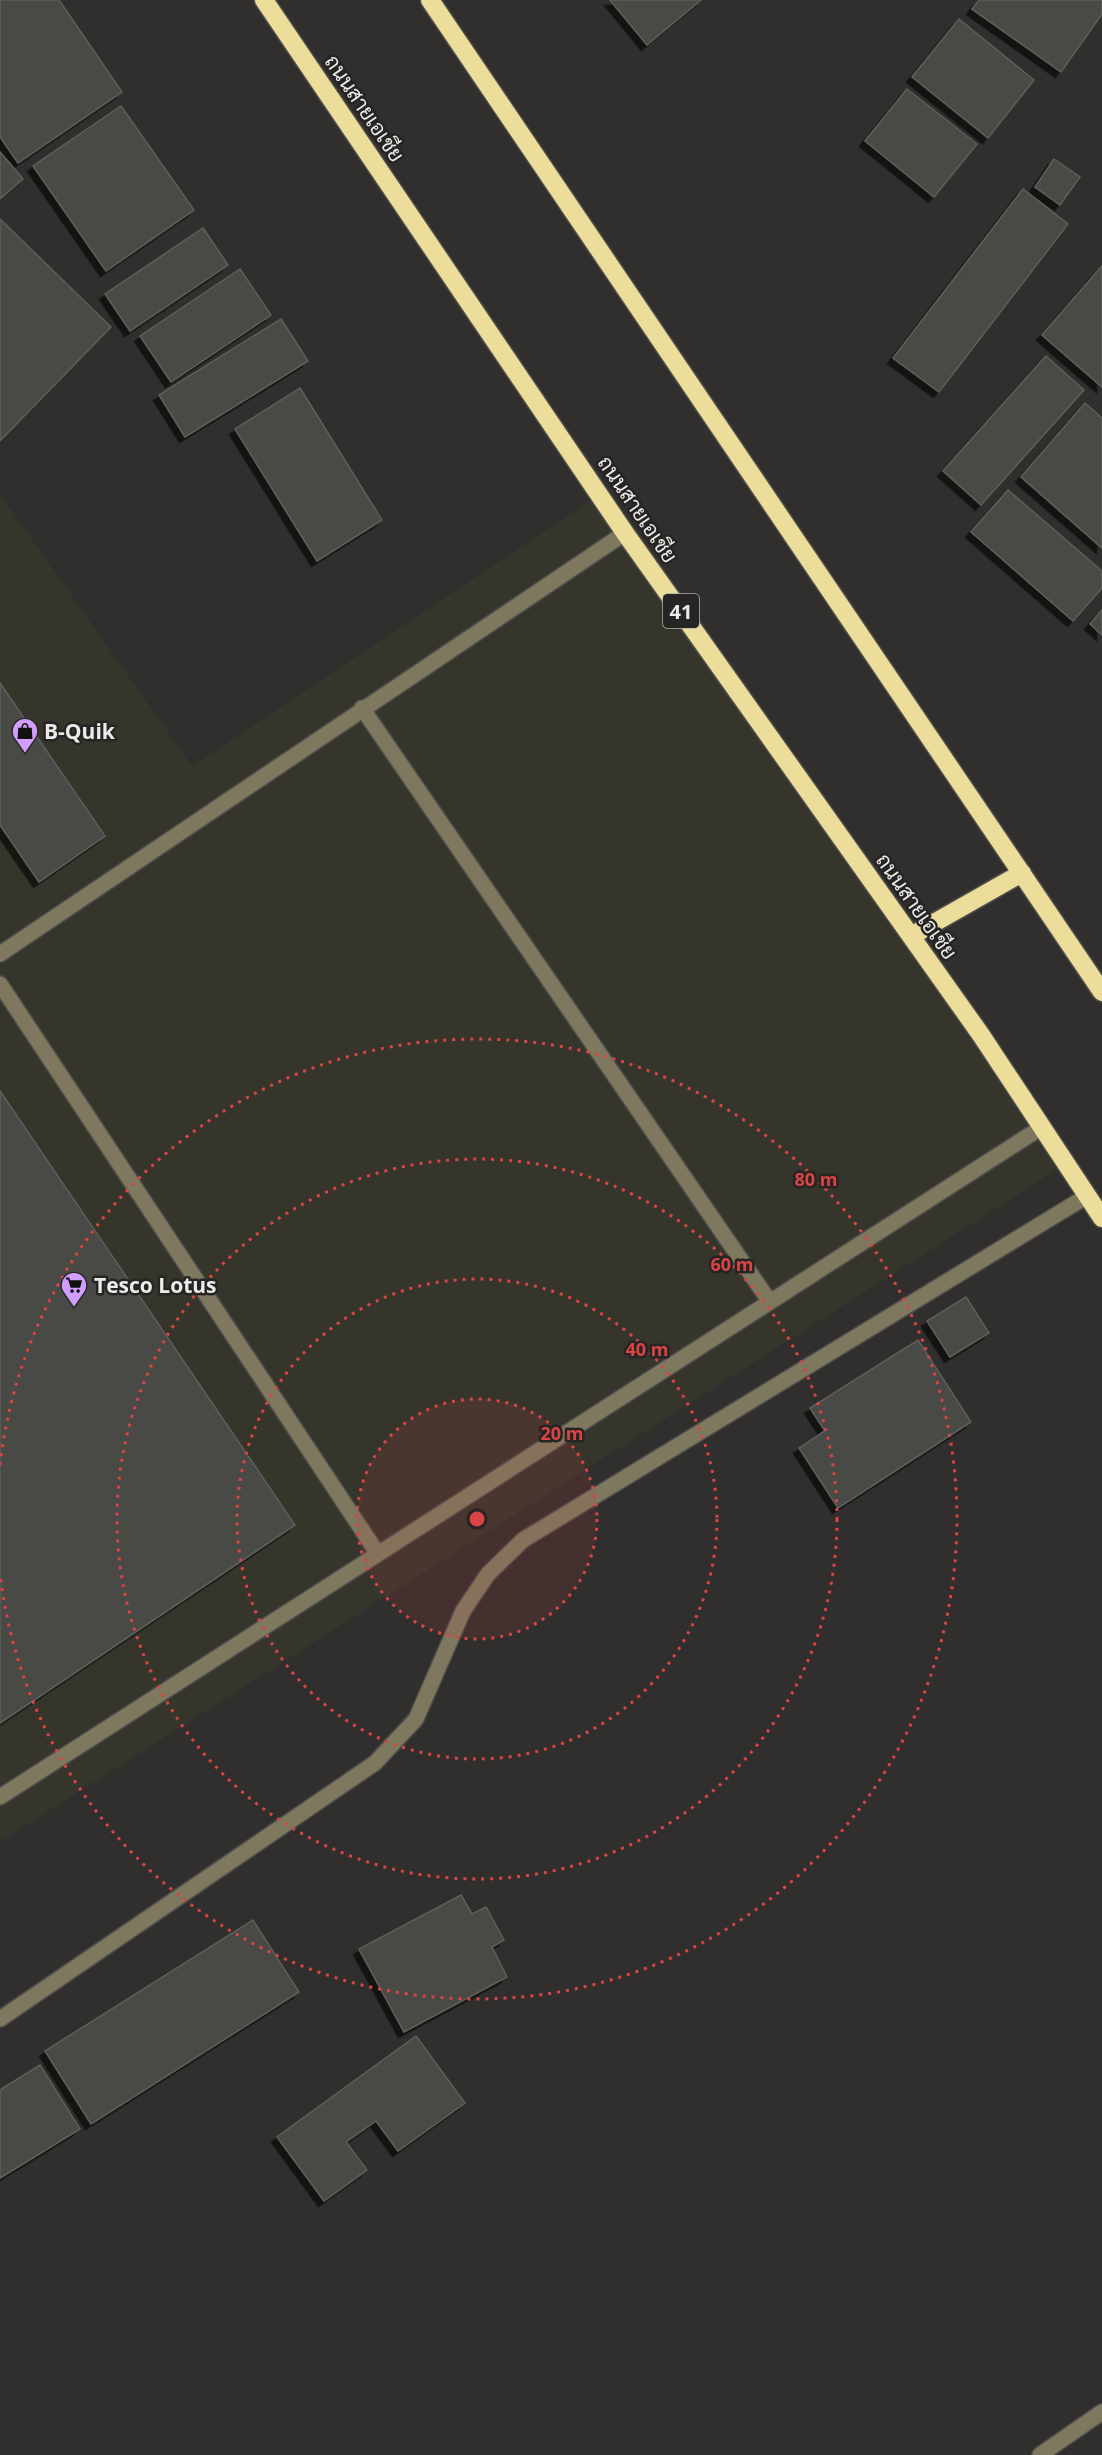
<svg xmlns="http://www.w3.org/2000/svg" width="1102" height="2455" viewBox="0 0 1102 2455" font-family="'Open Sans',Sarabun,sans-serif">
  <defs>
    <filter id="shadow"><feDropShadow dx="-5.5" dy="5.5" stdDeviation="0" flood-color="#0009"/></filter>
  </defs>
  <rect width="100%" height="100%" fill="#302f2d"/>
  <path fill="#36352c" d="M0,494L192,766L600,494L1066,1164L0,1842Z"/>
  <path fill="#494845" stroke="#5f5e5b" stroke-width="1.5" filter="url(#shadow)" d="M0,0H59L122,92L18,163L0,137Z
    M610,0H701L647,45Z
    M979,0H1102V14L1061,72L972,9Z
    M959,19L1034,80L988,138L912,77Z
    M907,89L977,144L934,197L865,141Z
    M121,106L194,210L106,271L33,166Z
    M0,152L23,179L0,199Z
    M1054,159L1080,177L1060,205L1035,187Z
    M1023,189L1068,224L939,392L893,358Z
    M0,219L111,327L0,441Z
    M203,228L228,265L130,331L105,294Z
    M1102,266V387L1042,335Z
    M240,269L271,315L171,382L140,336Z
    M281,319L308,361L185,437L159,395Z
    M1046,356L1084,390L981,505L943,471Z
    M300,388L382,520L317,561L235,429Z
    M1085,403L1102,418V548L1021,477Z
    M1008,490L1102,571V588L1073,621L971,532Z
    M1102,610V635L1090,624Z
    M0,683L105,836L39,882L0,825Z
    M0,1091L295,1525L0,1723Z
    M966,1297L989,1333L950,1357L927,1321Z
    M918,1340L971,1422L838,1508L799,1448L825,1431L810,1408Z
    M461,1895L472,1914L486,1907L504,1940L492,1947L507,1977L404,2032L359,1949Z
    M253,1920L299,1992L91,2124L45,2051Z
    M416,2036L465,2103L398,2151L376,2121L346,2142L367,2170L324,2201L277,2137Z
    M40,2065L80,2129L0,2178V2090Z"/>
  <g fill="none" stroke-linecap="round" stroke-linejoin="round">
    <g stroke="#4e4d4b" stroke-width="18">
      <path id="minor" d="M362,708L770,1302
        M0,954L625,533
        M0,984L378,1554
        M0,1797L1042,1127
        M0,2019L375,1763L416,1719L463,1611L488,1574L523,1540L1087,1196
        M1040,2455L1102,2412"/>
    </g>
    <g stroke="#4e4d4b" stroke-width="21">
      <path id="highway" d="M264,0L625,533L981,1035L1102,1218
        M430,0L1102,992
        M911,936L1022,873"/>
    </g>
    <use href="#minor" stroke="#7e785e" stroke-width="15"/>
    <use href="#highway" stroke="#ecde9a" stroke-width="18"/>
  </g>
  <circle cx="477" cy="1519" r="120" fill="#d94545" fill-opacity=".12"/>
  <g fill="none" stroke="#d94545" stroke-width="3" stroke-dasharray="3 6">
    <circle cx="477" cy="1519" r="120"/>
    <circle cx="477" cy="1519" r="240"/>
    <circle cx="477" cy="1519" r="360"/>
    <path d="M0 1465A480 480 0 1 1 0 1573"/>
  </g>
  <defs>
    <g id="shop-pin" transform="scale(1.35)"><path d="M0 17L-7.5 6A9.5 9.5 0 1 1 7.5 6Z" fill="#d19dfe" stroke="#262523"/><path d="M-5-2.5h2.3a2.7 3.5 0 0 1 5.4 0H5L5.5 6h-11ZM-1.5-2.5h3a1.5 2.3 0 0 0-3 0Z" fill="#111"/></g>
    <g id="supermarket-pin" transform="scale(1.35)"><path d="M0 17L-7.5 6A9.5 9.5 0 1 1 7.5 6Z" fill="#d19dfe" stroke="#262523"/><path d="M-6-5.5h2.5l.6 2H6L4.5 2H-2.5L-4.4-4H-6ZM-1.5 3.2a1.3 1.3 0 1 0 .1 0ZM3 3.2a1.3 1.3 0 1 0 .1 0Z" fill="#111"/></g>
  </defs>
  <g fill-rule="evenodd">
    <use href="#shop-pin" x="25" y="731"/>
    <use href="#supermarket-pin" x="74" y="1285"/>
  </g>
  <g text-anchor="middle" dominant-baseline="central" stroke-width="5" stroke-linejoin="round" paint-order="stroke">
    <rect fill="#262523" stroke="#b0b0ae" stroke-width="1.5" x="663" y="594" width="36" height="34" rx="4.5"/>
    <g font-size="20" font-weight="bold" fill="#ebebe9">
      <text x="681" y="611">41</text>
    </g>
    <g font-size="21" fill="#ebebe9" stroke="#262523">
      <text transform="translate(365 108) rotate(56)">ถนนสายเอเชีย</text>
      <text transform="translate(638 509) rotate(56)">ถนนสายเอเชีย</text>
      <text transform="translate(917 906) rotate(55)">ถนนสายเอเชีย</text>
    </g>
    <g font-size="21" font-weight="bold" fill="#ebebe9" stroke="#262523" text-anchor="start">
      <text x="44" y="731">B-Quik</text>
      <text x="94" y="1285">Tesco Lotus</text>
    </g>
  </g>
  <circle cx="477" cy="1519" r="9" fill="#d94545" stroke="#262523" stroke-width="3"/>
  <g font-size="18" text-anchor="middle" font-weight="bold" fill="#d94545" stroke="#262523" stroke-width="5" stroke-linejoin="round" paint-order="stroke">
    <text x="816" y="1186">80 m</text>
    <text x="732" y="1271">60 m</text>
    <text x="647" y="1356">40 m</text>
    <text x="562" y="1440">20 m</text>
  </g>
</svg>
